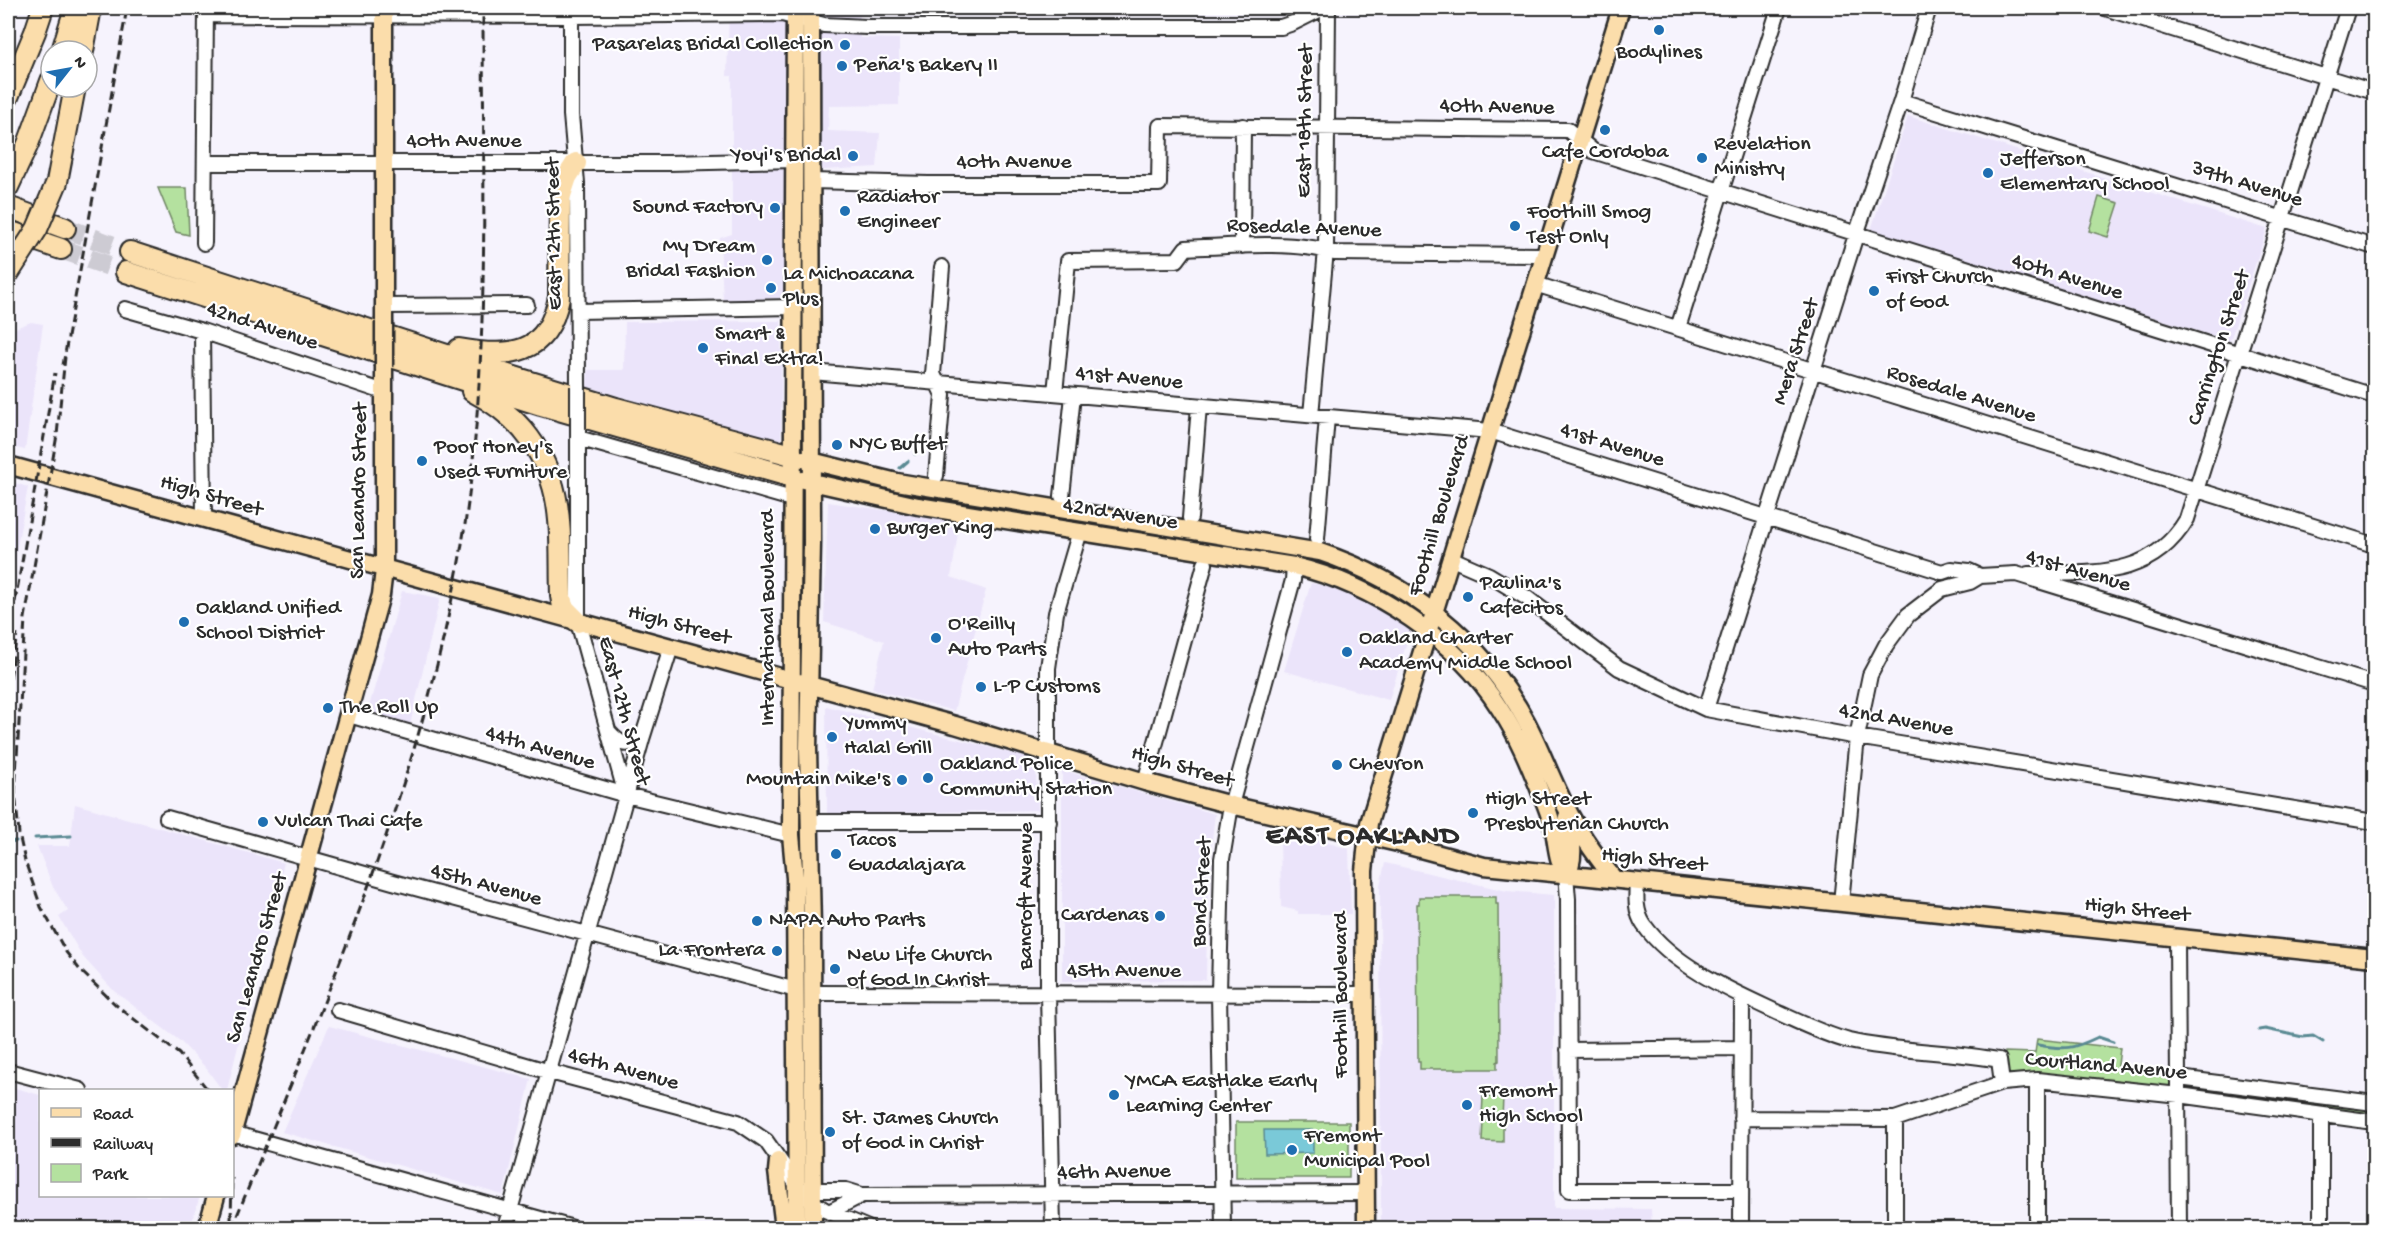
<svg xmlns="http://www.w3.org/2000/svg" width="2382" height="1236" viewBox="0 0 2382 1236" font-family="'Gochi Hand',sans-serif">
  <rect width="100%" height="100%" fill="#f6f3fd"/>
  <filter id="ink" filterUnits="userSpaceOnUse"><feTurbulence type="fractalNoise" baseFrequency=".0167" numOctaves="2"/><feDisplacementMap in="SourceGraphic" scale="12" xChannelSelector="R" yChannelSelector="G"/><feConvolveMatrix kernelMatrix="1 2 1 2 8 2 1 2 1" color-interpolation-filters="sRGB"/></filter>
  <g filter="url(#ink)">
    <path fill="#ebe4fa" d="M729,8H860V38L899,39V105L829,106L828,131L880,133L877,167L788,172L785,299L723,301L720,238L732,234V76H727Z
      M1908,116L2267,229L2230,341L1871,230Z
      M781,321V443L587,387L588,370H624L625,322Z
      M31,322L43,324L25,450L8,446V331Z
      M8,481L28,487L8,596Z
      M828,502L960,521L951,577L986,590L954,711L872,689L884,641L824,622Z
      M1311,583L1335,588L1366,600L1409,629L1410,632L1389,700L1284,671Z
      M402,591L440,598L410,725L368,710Z
      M826,706L1035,759L1038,810L827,814Z
      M1062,770L1215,814L1208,873L1206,980L1062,981Z
      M75,804L284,863L227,1090H222L206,1068L180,1041L114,991L83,957L59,917L68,911L53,887L37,846H70Z
      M1280,829L1349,849L1351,914H1298V911L1281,907Z
      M1385,863L1507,891L1554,895V1208L1651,1209L1652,1228H1381L1380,885Z
      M329,1026L531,1079L503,1195L282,1132Z
      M8,1086L40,1095V1196H200L190,1228H8Z"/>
    <path fill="#b4e19f" stroke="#708665" stroke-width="1.5" d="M158,188H187L189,235L176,232Z
      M2099,197L2119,203L2108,237L2089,231Z
      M1419,897H1496V904H1498L1499,1061L1497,1062V1069H1420V1062H1418L1417,904H1419Z
      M2037,1039L2120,1048L2118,1065L2165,1071L2191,1084L2374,1106V1117L2034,1073L2007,1074L2004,1070L2005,1052L2035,1053Z
      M1483,1097H1503L1502,1119L1482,1118Z
      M1483,1120H1503V1142L1482,1141Z
      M1236,1122H1349V1178H1236Z"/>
    <path fill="#7ac9d8" stroke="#5a8a93" stroke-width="1.5" d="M1264,1130H1313V1153L1265,1154Z"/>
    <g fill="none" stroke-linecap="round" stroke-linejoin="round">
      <path stroke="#5a8a93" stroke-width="3" d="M915,454L924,445
        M900,468L908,461
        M35,838L71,836
        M8,842L16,841
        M2259,1030L2265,1029L2303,1037L2313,1036L2323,1042
        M2038,1045C2065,1050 2073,1049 2098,1037L2113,1042"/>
      <path stroke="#cdcbd3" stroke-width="20" stroke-dasharray="20 10" stroke-linecap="butt" d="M65,228L130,252
        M61,249L126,272"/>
      <g stroke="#2b2b2b" stroke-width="18">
        <path id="minor" d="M571,8V115L577,183L578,386
          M2105,8L2374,92
          M206,15L571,16L782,14L824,25L867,27H1281L1293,23L1323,8
          M1901,101L2374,247
          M205,163H669L795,160
          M811,181L928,184H1159L1160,126L1568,130L1593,151L2374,396
          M204,243L206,8
          M1242,246L1243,126
          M1535,284L2374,545
          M384,306L527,305
          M125,309L202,331L384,392
          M578,311L793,307
          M1678,328L1779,8
          M202,331L204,518
          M812,372L1490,431L1942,572L1951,569L1969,571L1980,576L2016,574L2374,684
          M1055,393L1068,261L1177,260L1186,248C1229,246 1295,240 1335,253L1544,255
          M1311,415L1326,250L1328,8
          M578,428V622L626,795
          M578,438L792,499
          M936,476L943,395L933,374L942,267
          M1062,496L1073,396
          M1190,518L1199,406
          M1317,539L1327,417
          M1450,558L1489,575L1527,598L1619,668L1706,709L1857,737L2374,822
          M2028,574C2090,572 2150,581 2187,519L2348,8
          M1706,709L1856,235L1901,101L1929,8
          M349,715L626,795L791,835
          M609,732C621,745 626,747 642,739
          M1145,782L1205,564
          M167,818L393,882L796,990
          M809,822H1049
          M1566,874L1568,899L1569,1190H1740
          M1637,881C1636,897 1635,912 1644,925C1674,967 1736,993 1781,1014C1803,1024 1826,1035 1849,1041C1898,1052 1949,1051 1999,1060L2002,1083
          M1841,903L1857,737L1870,675L1886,645L1908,615L1942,589L1970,582L1980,576
          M2177,937L2179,1228
          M812,993L1364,994
          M338,1010L550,1072L738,1122L766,1141L797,1185L812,1202L825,1210L868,1228
          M1568,1050L1741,1048
          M8,1071L80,1090
          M2179,1078L2374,1103
          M2037,1080V1228
          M2321,1115V1228
          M1741,1118L1895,1119L2002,1083L2037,1080L2179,1095L2374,1122
          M232,1133L573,1228
          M812,1190H846L862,1195
          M829,1212L862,1195L1366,1193
          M505,1228L642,739L671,647
          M1053,1228L1048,993V668L1056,613L1080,531
          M1223,1228L1219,993L1222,859L1231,805L1293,580L1294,566
          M1741,1228L1742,996
          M1895,1228V1119"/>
      </g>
      <g stroke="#2b2b2b" stroke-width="21">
        <path id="major" d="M795,8L791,835L795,878L797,1228
          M811,8L812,543L808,749L812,926L813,1228
          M384,322V8
          M803,459L897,482L1320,552C1407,581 1482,639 1526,721C1541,749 1551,779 1566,807C1579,833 1596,856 1614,879
          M8,465L955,725L1145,782L1231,805L1398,843L1484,866L2374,958
          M803,480L918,506L1294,566C1374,585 1456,639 1500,709C1518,736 1530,766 1542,796C1547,807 1551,819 1554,831C1557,845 1557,861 1566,874
          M1566,874C1577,860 1571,834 1567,817
          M232,1135L381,595L384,570V367
          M778,1161L777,1171L784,1228
          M207,1228L216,1196
          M1366,1228L1364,871L1369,823L1621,8"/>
      </g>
      <g stroke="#2b2b2b" stroke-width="24">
        <path id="highway" d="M62,51L75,8
          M83,51L91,8
          M8,97L35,32L43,8
          M57,182L75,87
          M8,187L28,144L51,81
          M8,207L65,228
          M8,231L61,249
          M130,252L511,376L616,408L792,455
          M126,272L541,405L792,477
          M459,349C509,358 548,356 559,297L560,198L567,177L576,163
          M472,391C491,401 509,414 523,430C567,483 559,532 561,596L563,607L578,622"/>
      </g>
      <use href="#minor" stroke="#fff" stroke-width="14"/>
      <use href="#major" stroke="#fbddab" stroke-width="16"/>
      <use href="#highway" stroke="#fbddab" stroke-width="20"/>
      <path stroke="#2b2b2b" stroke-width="3" stroke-dasharray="9 4.5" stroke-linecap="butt" d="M65,357L57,435L25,618L15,792L19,834L25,861L41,907L66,952L80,970L116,1005L179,1054L208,1090
        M63,365L127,8
        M8,642L55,373
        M8,691L17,634
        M231,1220L232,1178
        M232,1228C328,991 437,752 469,495C489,334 483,170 483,8"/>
      <g stroke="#2b2b2b" stroke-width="18" stroke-linecap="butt">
        <path id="minor-bridge" d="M578,428V386"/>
      </g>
      <g stroke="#2b2b2b" stroke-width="21" stroke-linecap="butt">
        <path id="major-bridge" d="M384,322V367"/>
      </g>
      <g stroke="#2b2b2b" stroke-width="24" stroke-linecap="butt">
        <path id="highway-bridge" d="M8,274L37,229L57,182"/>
      </g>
      <use href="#minor-bridge" stroke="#fff" stroke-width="14"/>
      <use href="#major-bridge" stroke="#fbddab" stroke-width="16"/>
      <use href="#highway-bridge" stroke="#fbddab" stroke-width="20"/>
    </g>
  </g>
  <g fill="#1f6fb2" stroke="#fff" stroke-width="2">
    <circle cx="1659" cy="30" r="6"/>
    <circle cx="845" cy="45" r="6"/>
    <circle cx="842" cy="66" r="6"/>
    <circle cx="1605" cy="130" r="6"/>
    <circle cx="853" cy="156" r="6"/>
    <circle cx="1702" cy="158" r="6"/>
    <circle cx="1988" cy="173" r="6"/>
    <circle cx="775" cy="208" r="6"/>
    <circle cx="845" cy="211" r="6"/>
    <circle cx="1515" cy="226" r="6"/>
    <circle cx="767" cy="260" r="6"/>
    <circle cx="771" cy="288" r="6"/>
    <circle cx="1874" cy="291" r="6"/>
    <circle cx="703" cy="348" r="6"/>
    <circle cx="837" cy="445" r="6"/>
    <circle cx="422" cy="461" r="6"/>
    <circle cx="875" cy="529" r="6"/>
    <circle cx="1468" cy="597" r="6"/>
    <circle cx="184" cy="622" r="6"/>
    <circle cx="936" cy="638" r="6"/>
    <circle cx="1347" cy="652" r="6"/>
    <circle cx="981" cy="687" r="6"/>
    <circle cx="328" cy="708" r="6"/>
    <circle cx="832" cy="737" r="6"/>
    <circle cx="1337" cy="765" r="6"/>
    <circle cx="928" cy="778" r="6"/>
    <circle cx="902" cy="780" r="6"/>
    <circle cx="1473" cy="813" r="6"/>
    <circle cx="263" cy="822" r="6"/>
    <circle cx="836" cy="854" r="6"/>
    <circle cx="1160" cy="916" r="6"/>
    <circle cx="757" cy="921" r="6"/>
    <circle cx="777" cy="951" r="6"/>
    <circle cx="835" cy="969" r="6"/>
    <circle cx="1114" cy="1095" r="6"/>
    <circle cx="1467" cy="1105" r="6"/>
    <circle cx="830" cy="1132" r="6"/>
    <circle cx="1292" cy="1150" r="6"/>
  </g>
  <g text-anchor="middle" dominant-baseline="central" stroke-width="4.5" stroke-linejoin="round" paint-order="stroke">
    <g font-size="22" fill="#2b2b2b" stroke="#fff" text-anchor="start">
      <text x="833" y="45" text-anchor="end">Pasarelas Bridal Collection</text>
      <text x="1659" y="53" text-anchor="middle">Bodylines</text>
      <text x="854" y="66">Peña's Bakery II</text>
      <text x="1714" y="145">Revelation<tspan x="1714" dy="25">Ministry</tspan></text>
      <text x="1605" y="153" text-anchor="middle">Cafe Cordoba</text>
      <text x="841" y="156" text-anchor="end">Yoyi's Bridal</text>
      <text x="2000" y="160">Jefferson<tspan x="2000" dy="25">Elementary School</tspan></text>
      <text x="857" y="198">Radiator<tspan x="857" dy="25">Engineer</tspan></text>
      <text x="763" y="208" text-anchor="end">Sound Factory</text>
      <text x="1527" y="213">Foothill Smog<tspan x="1527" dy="25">Test Only</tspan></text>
      <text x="755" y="247" text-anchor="end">My Dream<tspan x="755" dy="25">Bridal Fashion</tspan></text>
      <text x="783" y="275">La Michoacana<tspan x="783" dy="25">Plus</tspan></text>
      <text x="1886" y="278">First Church<tspan x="1886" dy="25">of God</tspan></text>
      <text x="715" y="335">Smart &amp;<tspan x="715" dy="25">Final Extra!</tspan></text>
      <text x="849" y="445">NYC Buffet</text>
      <text x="434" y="448">Poor Honey's<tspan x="434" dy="25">Used Furniture</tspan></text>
      <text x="887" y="529">Burger King</text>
      <text x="1480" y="584">Paulina's<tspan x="1480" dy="25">Cafecitos</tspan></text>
      <text x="196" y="609">Oakland Unified<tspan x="196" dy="25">School District</tspan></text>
      <text x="948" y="625">O'Reilly<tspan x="948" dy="25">Auto Parts</tspan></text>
      <text x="1359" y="639">Oakland Charter<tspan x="1359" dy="25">Academy Middle School</tspan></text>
      <text x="993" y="687">L-P Customs</text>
      <text x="340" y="708">The Roll Up</text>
      <text x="844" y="724">Yummy<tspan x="844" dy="25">Halal Grill</tspan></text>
      <text x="940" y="765">Oakland Police<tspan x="940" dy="25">Community Station</tspan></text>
      <text x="1349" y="765">Chevron</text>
      <text x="890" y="780" text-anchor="end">Mountain Mike's</text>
      <text x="1485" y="800">High Street<tspan x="1485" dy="25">Presbyterian Church</tspan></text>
      <text x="275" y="822">Vulcan Thai Cafe</text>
      <text x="848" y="841">Tacos<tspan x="848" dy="25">Guadalajara</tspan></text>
      <text x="1148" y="916" text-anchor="end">Cardenas</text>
      <text x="769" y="921">NAPA Auto Parts</text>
      <text x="765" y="951" text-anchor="end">La Frontera</text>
      <text x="847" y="956">New Life Church<tspan x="847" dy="25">of God In Christ</tspan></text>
      <text x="1126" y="1082">YMCA Eastlake Early<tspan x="1126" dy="25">Learning Center</tspan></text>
      <text x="1479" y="1092">Fremont<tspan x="1479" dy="25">High School</tspan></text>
      <text x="842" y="1119">St. James Church<tspan x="842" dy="25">of God in Christ</tspan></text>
      <text x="1304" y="1137">Fremont<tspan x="1304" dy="25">Municipal Pool</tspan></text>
    </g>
    <g font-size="22" fill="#2b2b2b" stroke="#fff">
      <text transform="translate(1497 108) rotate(1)">40th Avenue</text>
      <text transform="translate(1306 121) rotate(-89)">East 18th Street</text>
      <text x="464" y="142">40th Avenue</text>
      <text x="1014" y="163">40th Avenue</text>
      <text transform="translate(2247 185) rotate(17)">39th Avenue</text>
      <text transform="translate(1304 229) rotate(2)">Rosedale Avenue</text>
      <text transform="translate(555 234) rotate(-91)">East 12th Street</text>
      <text transform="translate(2067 278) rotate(17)">40th Avenue</text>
      <text transform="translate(262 327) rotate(18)">42nd Avenue</text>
      <text transform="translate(2220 348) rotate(-72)">Carrington Street</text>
      <text transform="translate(1797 352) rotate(-72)">Mera Street</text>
      <text transform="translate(1129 379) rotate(5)">41st Avenue</text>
      <text transform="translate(1961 395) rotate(17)">Rosedale Avenue</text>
      <text transform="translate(1612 446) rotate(17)">41st Avenue</text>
      <text transform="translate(360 491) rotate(-89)">San Leandro Street</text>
      <text transform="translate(211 497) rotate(16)">High Street</text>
      <text transform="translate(1120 515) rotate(9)">42nd Avenue</text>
      <text transform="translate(1440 516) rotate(-73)">Foothill Boulevard</text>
      <text transform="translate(2078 572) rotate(16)">41st Avenue</text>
      <text transform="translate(769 618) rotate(-90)">International Boulevard</text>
      <text transform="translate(679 626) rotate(15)">High Street</text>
      <text transform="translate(623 711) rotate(75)">East 12th Street</text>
      <text transform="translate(1896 721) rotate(10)">42nd Avenue</text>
      <text transform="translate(540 749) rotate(16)">44th Avenue</text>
      <text transform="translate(1182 768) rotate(16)">High Street</text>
      <text transform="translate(1654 861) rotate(6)">High Street</text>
      <text transform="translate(486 886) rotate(15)">45th Avenue</text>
      <text transform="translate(1203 892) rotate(-87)">Bond Street</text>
      <text transform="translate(1027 896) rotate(-90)">Bancroft Avenue</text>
      <text transform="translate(2137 911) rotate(6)">High Street</text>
      <text transform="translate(258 958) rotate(-74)">San Leandro Street</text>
      <text x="1124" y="972">45th Avenue</text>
      <text transform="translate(1342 995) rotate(-90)">Foothill Boulevard</text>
      <text transform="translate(2106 1067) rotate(5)">Courtland Avenue</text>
      <text transform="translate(623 1070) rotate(15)">46th Avenue</text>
      <text transform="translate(1114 1173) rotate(-1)">46th Avenue</text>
    </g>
    <g font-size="28" font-weight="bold" letter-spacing="1.5" fill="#2b2b2b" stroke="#fff">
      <text x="1363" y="837">EAST OAKLAND</text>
    </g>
  </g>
  <rect width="2382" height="1236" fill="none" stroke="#fff" stroke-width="30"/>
  <rect x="15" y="15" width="2352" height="1206" fill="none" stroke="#2b2b2b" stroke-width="2" filter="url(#ink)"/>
  <rect x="39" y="1089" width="195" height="108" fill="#ffffff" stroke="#aaaaaa" stroke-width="1.5"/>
  <rect x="51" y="1108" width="30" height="9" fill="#fbddab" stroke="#aaaaaa" stroke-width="1.5"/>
  <text x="93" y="1119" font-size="18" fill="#2b2b2b">Road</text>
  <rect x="51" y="1138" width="30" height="9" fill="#2b2b2b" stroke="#aaaaaa" stroke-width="1.5"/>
  <text x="93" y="1149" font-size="18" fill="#2b2b2b">Railway</text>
  <rect x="51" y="1164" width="30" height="18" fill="#b4e19f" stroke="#aaaaaa" stroke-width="1.5"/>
  <text x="93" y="1179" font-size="18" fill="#2b2b2b">Park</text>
  <g transform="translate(69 69) rotate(59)"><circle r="28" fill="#ffffff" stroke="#aaaaaa" stroke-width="1.5"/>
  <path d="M0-4.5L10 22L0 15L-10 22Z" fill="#1f6fb2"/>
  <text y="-9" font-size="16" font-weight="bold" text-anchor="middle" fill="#2b2b2b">N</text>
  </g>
</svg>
